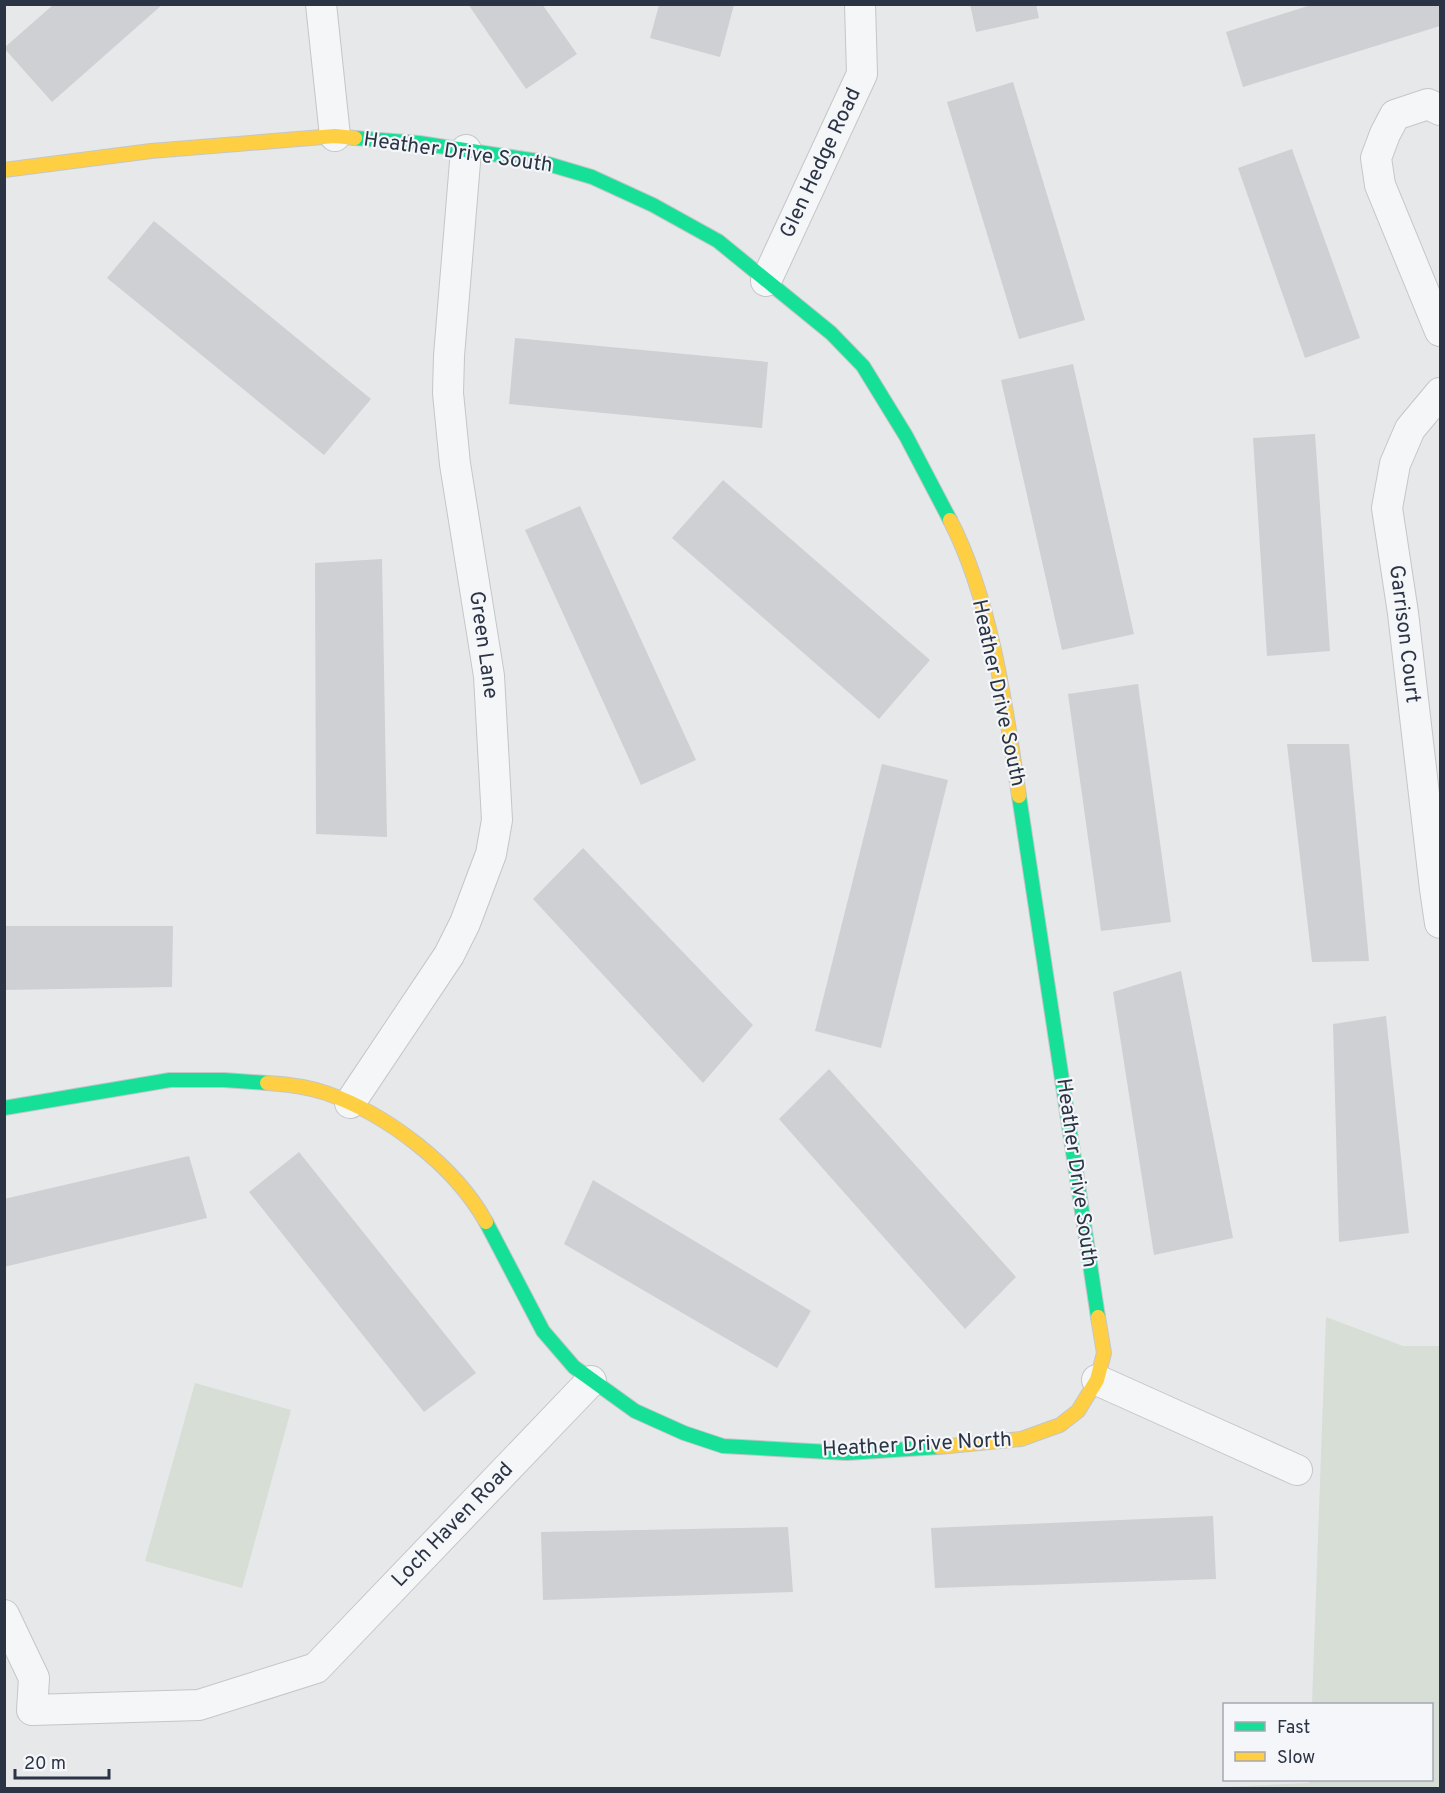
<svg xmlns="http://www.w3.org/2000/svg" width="1445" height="1793" viewBox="0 0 1445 1793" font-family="Overpass,sans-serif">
  <rect width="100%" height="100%" fill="#e6e8ea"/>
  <path fill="#d6ded6" d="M1326,1317L1403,1346H1440V1788H1204L1309,1783V1780H1432V1704H1312Z
    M195,1383L291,1410L242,1588L145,1561Z"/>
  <path fill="#ced0d3" d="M54,4H163L52,102L4,48Z
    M468,4H542L577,54L526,89Z
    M970,4H1036L1039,18L976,32Z
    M1314,4H1440V26L1243,87L1226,32Z
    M659,5H734L720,57L650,38Z
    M1013,82L1085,320L1019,339L947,102Z
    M1292,149L1360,338L1305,358L1238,168Z
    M154,221L371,399L324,455L107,278Z
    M515,338L768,362L762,428L509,404Z
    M1073,364L1134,634L1062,650L1001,380Z
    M1315,434L1330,651L1267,656L1253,438Z
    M723,480L930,660L879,719L672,538Z
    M580,506L696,760L641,785L525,530Z
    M382,559L387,837L316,834L315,563Z
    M1138,684L1171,922L1101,931L1068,694Z
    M1287,744H1349L1369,961L1312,962Z
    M882,764L948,780L881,1048L815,1031Z
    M583,848L753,1025L703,1083L533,899Z
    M4,926H173L172,987L4,990Z
    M1181,971L1233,1238L1154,1255L1113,992Z
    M1386,1016L1409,1233L1339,1242L1333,1024Z
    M829,1069L1016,1277L965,1329L779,1119Z
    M299,1152L476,1373L424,1412L249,1192Z
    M189,1156L207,1218L4,1267V1199Z
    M593,1180L811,1311L777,1368L564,1244Z
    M1213,1516L1216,1579L935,1588L931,1528Z
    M788,1527L793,1592L543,1600L541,1532Z"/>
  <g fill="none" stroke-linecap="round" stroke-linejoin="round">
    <g stroke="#c4c6c8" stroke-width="32">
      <path id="street" d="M321,4L335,136
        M1440,110L1428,104L1395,115L1385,134L1376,158L1380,185L1440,331
        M766,281L862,74L860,4
        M1440,887L1435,889L1440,923
        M1435,889L1403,613L1387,508L1395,464L1410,429L1440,393
        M350,1103L449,955L465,923L491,854L497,820L489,676L455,464L448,393L449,356L466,150
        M1097,1380L1297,1470
        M4,1615L34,1678L32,1710L199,1705L316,1668L591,1381"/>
    </g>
    <g stroke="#c4c6c8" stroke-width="16">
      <path id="fast" d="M355,138L419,143L538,161L592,177L653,205L718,241L831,333L863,366L906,436L950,520
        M1019,796L1098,1317
        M4,1108L170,1080H224L267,1083
        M486,1222L543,1331L574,1367L635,1411L684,1433L723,1446L847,1453L939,1447"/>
    </g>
    <g stroke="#c4c6c8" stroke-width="16">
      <path id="slow" d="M4,170L151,151L335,136L355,138
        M950,520C991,599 1006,708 1019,796
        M267,1083C286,1084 308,1087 326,1093C387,1114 455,1166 486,1222
        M939,1447L1021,1439L1060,1425L1078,1411L1097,1380L1104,1353L1098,1317"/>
    </g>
    <use href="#street" stroke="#f5f6f7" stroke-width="30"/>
    <use href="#fast" stroke="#16e098" stroke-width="14"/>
    <use href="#slow" stroke="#ffcf43" stroke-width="14"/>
  </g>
  <g text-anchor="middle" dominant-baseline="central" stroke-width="4.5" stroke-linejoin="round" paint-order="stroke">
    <g font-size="21" fill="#2b3445" stroke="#f4f6f9">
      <text transform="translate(458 153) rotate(8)">Heather Drive South</text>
      <text transform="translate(821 163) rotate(-65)">Glen Hedge Road</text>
      <text transform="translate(1404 634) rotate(83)">Garrison Court</text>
      <text transform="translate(483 645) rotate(82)">Green Lane</text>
      <text transform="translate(998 693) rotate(78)">Heather Drive South</text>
      <text transform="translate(1076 1173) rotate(82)">Heather Drive South</text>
      <text transform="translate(917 1445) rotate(-3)">Heather Drive North</text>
      <text transform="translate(453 1525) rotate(-46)">Loch Haven Road</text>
    </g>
  </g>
  <rect width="1445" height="1793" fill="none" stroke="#2b3445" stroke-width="12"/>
  <rect x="1223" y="1703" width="210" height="78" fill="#f4f6f9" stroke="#a4a8b1" stroke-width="1.5"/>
  <rect x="1235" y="1722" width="30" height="9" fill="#16e098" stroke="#a4a8b1" stroke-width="1.5"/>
  <text x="1277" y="1733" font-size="18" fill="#2b3445">Fast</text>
  <rect x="1235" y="1752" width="30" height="9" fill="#ffcf43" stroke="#a4a8b1" stroke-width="1.5"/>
  <text x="1277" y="1763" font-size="18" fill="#2b3445">Slow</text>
  <path d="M15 1769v9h94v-9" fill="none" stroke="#2b3445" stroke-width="3"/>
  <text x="24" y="1769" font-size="18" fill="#2b3445" stroke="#f4f6f9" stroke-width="4.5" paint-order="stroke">20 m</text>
</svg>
